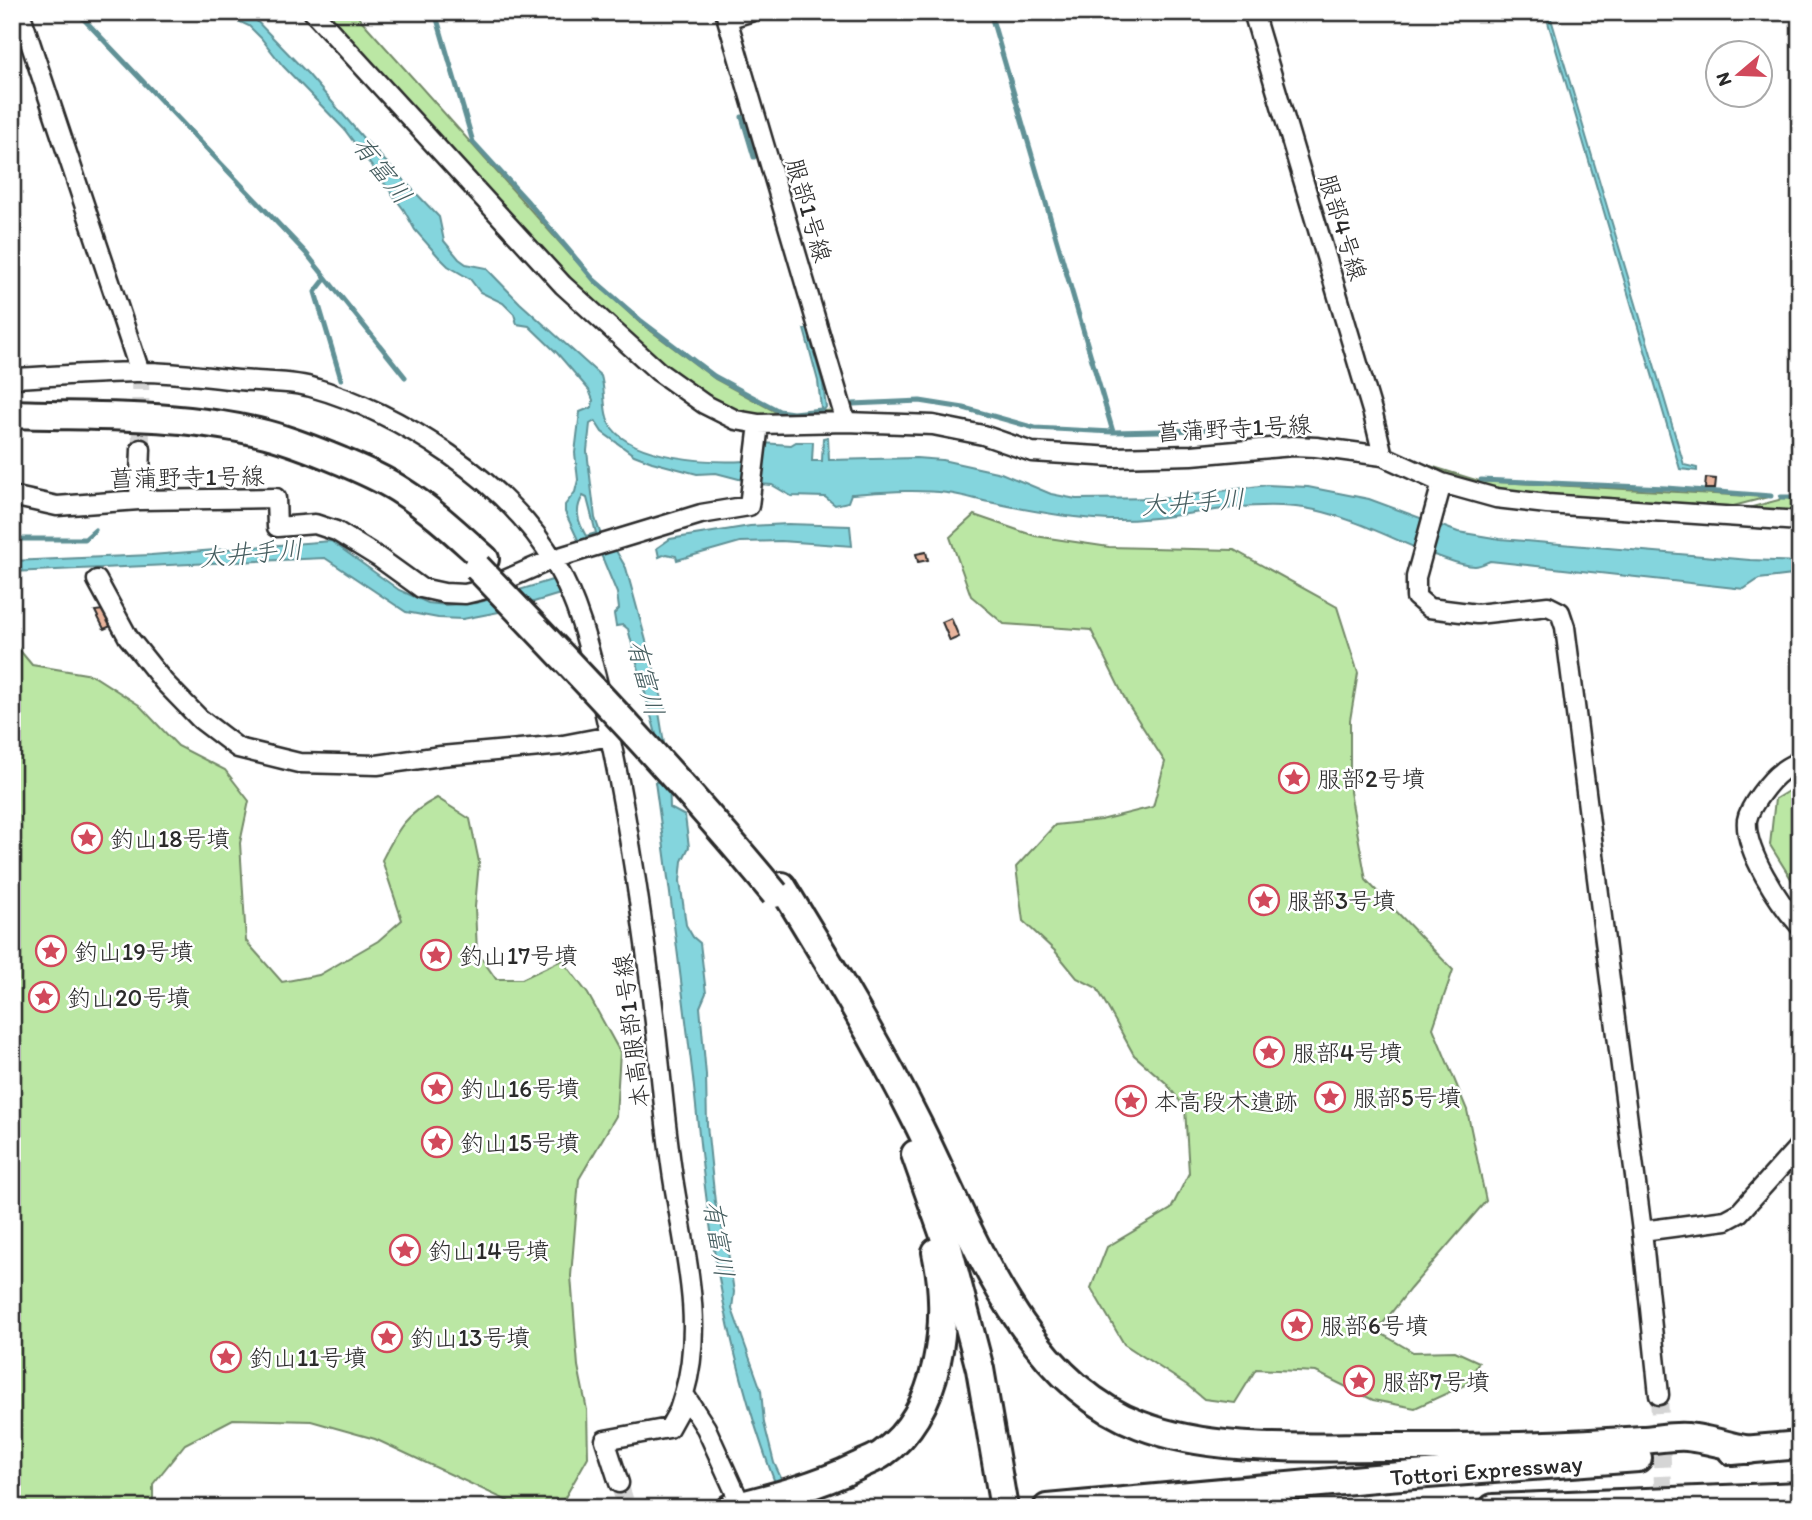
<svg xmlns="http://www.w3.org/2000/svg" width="1812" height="1520" viewBox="0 0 1812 1520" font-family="Itim,'Klee One',sans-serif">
  <rect width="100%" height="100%" fill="#fff"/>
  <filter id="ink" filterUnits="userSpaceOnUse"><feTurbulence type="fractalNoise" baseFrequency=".0143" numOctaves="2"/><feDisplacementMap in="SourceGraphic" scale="14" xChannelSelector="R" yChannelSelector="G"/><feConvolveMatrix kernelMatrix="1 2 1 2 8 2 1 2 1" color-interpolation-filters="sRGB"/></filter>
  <g filter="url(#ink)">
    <path fill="#bbe7a4" stroke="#738968" stroke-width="2" d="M317,12H354L594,281L639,322L715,379L778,413L793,415L834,410L832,416L756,419L709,402L606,321Z
      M1388,453L1479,481L1768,497L1714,511L1496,494L1452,476L1396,459Z
      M1780,498L1800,499V516L1733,512L1779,500Z
      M974,515L1035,536L1109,547L1234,550L1337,607L1358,673L1350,720V792L1366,880L1453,970L1433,1028L1467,1110L1486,1201L1410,1289L1377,1331L1413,1352L1455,1351L1479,1362L1467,1384L1415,1408L1373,1400L1316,1372L1256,1369L1235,1403L1204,1399L1187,1385L1124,1344L1091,1288L1107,1247L1171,1209L1189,1173L1185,1108L1166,1083L1134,1055L1097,988L1077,978L1055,951L1023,921L1016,867L1055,825L1101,820L1153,807L1165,762L1126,701L1091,630L1004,624L971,596L950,537Z
      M12,641L32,665L92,675L139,705L178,746L225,770L249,801L240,843L246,941L282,982L319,975L378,941L402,920L382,860C398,829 405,815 437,798L470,819L479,862L475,907L477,952L496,979H522L562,960L588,994L620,1052L616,1116L579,1179L571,1276L578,1366L587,1410L588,1457L559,1508H516L508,1501L375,1439L311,1421L233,1419L185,1444L153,1484V1508H12Z
      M1800,784V893L1770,845L1775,799Z"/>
    <path fill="#84d5dd" stroke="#609196" stroke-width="2" fill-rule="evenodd" d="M219,12H248L308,74L364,139L439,217L444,241L459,259L466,264L486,268L520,303L601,376C606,392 602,414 612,428C635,459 710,463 745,461L751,460L762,443L791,445L796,442H813L812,461H822L823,438L828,437L829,460L916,458L942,460L1001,473L1051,494L1076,499L1167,498L1267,485L1308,487L1369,499L1458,532L1500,539L1750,560L1800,562V574L1759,579L1744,589L1490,561C1485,563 1480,566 1475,566C1461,566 1447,559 1434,555C1394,540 1356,519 1315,510C1244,496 1179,522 1109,520C1071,518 1031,511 994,503C978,500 963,495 947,493C915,489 883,492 851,494L848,502L835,505L825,497L791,496L772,485L758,484L716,473L697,474L652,462L634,455L602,432L595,421L590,424L587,451L595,518L601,535L615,549L626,568L665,710L659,712L669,775L670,808L685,816L689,847L682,861L680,881L686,925L693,937L700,943L706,993L700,1007L706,1075L707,1125L715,1202L727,1245L734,1292L732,1309L761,1390L764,1423L774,1463L795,1508H785C754,1432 732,1353 718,1273C706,1209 700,1143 693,1078C681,979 669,881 655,782H661L657,738L628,629L623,625L616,626L614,614L619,609L617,593L600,552L579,542L565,512V505L575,492L578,480L575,453L580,412L592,407L593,400L589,390L557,353L529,326L517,324L514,314L503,303L480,292L470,279L448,266L438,256L415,230L404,210L344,129L283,66L261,38L249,26ZM583,496L587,498L596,533L586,536C578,522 574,510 583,496Z
      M1545,12H1549L1684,465L1697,468V471L1680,469Z
      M804,329H807L823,384L826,407L824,410L821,408L818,381Z
      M788,524L850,526L852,546L781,541L740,542L677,560L676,556L666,554L659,557L657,548L670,539L750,526Z
      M331,541L399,590L428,603L446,605L477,603L555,579L560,594L504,611L463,619L438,618L406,612L325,558L12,572V561L151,555Z"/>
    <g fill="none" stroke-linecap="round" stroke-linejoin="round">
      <path stroke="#609196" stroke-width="5" d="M77,12L306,253L405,377
        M435,12L473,142L528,202L594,280L640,320L714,376L779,411L793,413L821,410
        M990,12L1113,432
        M742,117L754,157
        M326,278L315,292L341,379
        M853,404L920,401L964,408L1035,428L1113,432L1203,430
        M1481,480L1666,488L1771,496
        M1781,497H1800
        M12,539H85L95,530"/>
    </g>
    <path fill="#eab59d" stroke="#2b2b2b" stroke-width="2" d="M1706,478L1716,479L1715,489H1705Z
      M926,552L928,560L918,562L916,554Z
      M103,610L111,626L104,629L95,611Z
      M951,618L959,637L950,641L942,622Z"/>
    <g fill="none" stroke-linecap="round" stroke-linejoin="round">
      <path stroke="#d5d5d5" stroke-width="18" stroke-dasharray="18 9" stroke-linecap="butt" d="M140,372L141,449
        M1659,1395L1664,1508
        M619,1483L627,1508"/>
      <g stroke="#2b2b2b" stroke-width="23">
        <path id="minor" d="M20,12L140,372
          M313,12L563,285L659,372L704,404L736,420L759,424
          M725,12L846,422
          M1253,12L1373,414L1383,456
          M727,19L750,12
          M12,378C54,376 95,373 136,372C170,371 205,377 238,380C262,382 289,381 311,387C399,411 509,483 555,563C580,606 590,653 602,701C628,812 644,926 657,1040C662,1085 666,1132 673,1178C684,1249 705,1323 684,1394L706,1428L736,1494
          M1442,483L1416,577V597L1429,608L1477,614L1548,606L1560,612L1565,627L1642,1231L1726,1220L1739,1213L1800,1145
          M12,496L57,506L139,500L276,498L277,527L315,524L336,531L378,557L421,588L444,593L465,594L482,590L553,559L701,514L749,506L759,424L846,422L933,425L983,435L1032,452L1114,457L1192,455L1293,446L1316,447L1383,456L1442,483L1496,498L1547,504L1800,521
          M139,500L141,449
          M97,580L128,637L164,682L200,719L238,748L299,763L377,765L441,756L563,745L610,736
          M1800,761C1794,764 1786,767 1781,772C1770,780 1749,807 1747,820C1744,851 1780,904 1800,926
          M1642,1231L1659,1395
          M619,1483L605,1440L669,1428L679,1410L684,1394"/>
      </g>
      <g stroke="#2b2b2b" stroke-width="32">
        <g id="highway">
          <path d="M12,414C96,417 184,413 266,434C292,441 317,451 341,461C362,470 384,479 403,492C433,511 459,536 485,559"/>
          <path d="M782,886C830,964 877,1042 918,1124C970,1228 1022,1381 1140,1425C1212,1453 1304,1447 1380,1447C1436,1447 1491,1447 1546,1445C1578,1444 1610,1442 1642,1440C1657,1439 1672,1436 1687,1437C1707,1439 1729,1446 1749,1450"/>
          <path d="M915,1154L948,1247L980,1369L1004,1508"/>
          <path d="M1732,1451L1800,1445"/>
          <path d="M730,1508C774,1497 817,1486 858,1466C865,1462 875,1459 882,1454C941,1412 951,1318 936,1252"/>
          <path id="s1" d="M1047,1508L1375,1478L1638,1458"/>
          <path d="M1493,1508L1800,1496"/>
        </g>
      </g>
      <use href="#minor" stroke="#fff" stroke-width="18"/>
      <use href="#highway" stroke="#fff" stroke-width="26"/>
      <g stroke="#2b2b2b" stroke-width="32" stroke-linecap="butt">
        <path id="highway-bridge" d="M477,567C579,673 681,780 775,894"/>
      </g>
      <use href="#highway-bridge" stroke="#fff" stroke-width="26"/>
    </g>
  </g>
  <defs>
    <g id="sight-ring" transform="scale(1.575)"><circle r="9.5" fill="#fff" stroke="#d1495b" stroke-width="1.5"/><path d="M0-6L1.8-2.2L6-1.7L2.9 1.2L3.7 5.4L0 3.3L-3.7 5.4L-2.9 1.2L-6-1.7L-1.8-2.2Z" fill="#d1495b"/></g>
  </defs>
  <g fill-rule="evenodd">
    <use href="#sight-ring" x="1294" y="778"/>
    <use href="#sight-ring" x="87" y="838"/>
    <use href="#sight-ring" x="1264" y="900"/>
    <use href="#sight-ring" x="51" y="951"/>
    <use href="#sight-ring" x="436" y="955"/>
    <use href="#sight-ring" x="44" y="997"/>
    <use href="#sight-ring" x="1269" y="1052"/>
    <use href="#sight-ring" x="437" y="1088"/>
    <use href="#sight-ring" x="1330" y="1097"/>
    <use href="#sight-ring" x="1131" y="1101"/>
    <use href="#sight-ring" x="437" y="1142"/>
    <use href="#sight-ring" x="405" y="1250"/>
    <use href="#sight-ring" x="1297" y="1325"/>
    <use href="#sight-ring" x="387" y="1337"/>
    <use href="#sight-ring" x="226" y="1357"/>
    <use href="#sight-ring" x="1359" y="1381"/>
  </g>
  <g text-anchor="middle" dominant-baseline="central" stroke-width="5" stroke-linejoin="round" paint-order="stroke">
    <g font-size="24" fill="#2b2b2b" stroke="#fff">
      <text transform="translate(809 210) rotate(74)">服部1号線</text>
      <text transform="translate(1343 227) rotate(73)">服部4号線</text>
      <text transform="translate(1234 428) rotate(-3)">菖蒲野寺1号線</text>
      <text transform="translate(187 477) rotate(-1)">菖蒲野寺1号線</text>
      <text transform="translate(631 1031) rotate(-97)">本高服部1号線</text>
      <text stroke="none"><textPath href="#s1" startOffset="441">Tottori Expressway</textPath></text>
    </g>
    <g font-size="24" fill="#2b2b2b" stroke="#fff" text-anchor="start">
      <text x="1317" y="778">服部2号墳</text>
      <text x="110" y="838">釣山18号墳</text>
      <text x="1287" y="900">服部3号墳</text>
      <text x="74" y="951">釣山19号墳</text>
      <text x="459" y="955">釣山17号墳</text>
      <text x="67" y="997">釣山20号墳</text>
      <text x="1292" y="1052">服部4号墳</text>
      <text x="460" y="1088">釣山16号墳</text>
      <text x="1353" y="1097">服部5号墳</text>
      <text x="1154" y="1101">本高段木遺跡</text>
      <text x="460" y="1142">釣山15号墳</text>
      <text x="428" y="1250">釣山14号墳</text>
      <text x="1320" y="1325">服部6号墳</text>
      <text x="410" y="1337">釣山13号墳</text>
      <text x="249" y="1357">釣山11号墳</text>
      <text x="1382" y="1381">服部7号墳</text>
    </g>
    <g font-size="26" font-style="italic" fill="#465e60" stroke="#fff">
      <text transform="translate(382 170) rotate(52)">有富川</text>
      <text transform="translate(1193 502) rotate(-4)">大井手川</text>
      <text transform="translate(251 553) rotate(-5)">大井手川</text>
      <text transform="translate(646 678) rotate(76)">有富川</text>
      <text transform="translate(719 1239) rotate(81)">有富川</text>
    </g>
  </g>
  <rect width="1812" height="1520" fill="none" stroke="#fff" stroke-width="42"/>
  <rect x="21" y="21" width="1770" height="1478" fill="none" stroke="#2b2b2b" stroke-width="2.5" filter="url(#ink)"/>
  <g transform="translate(1739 74) rotate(251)"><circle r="33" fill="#ffffff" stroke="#aaaaaa" stroke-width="2"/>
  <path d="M0-5L12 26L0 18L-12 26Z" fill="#d1495b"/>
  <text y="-10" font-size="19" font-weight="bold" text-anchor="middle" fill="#2b2b2b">N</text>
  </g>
</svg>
